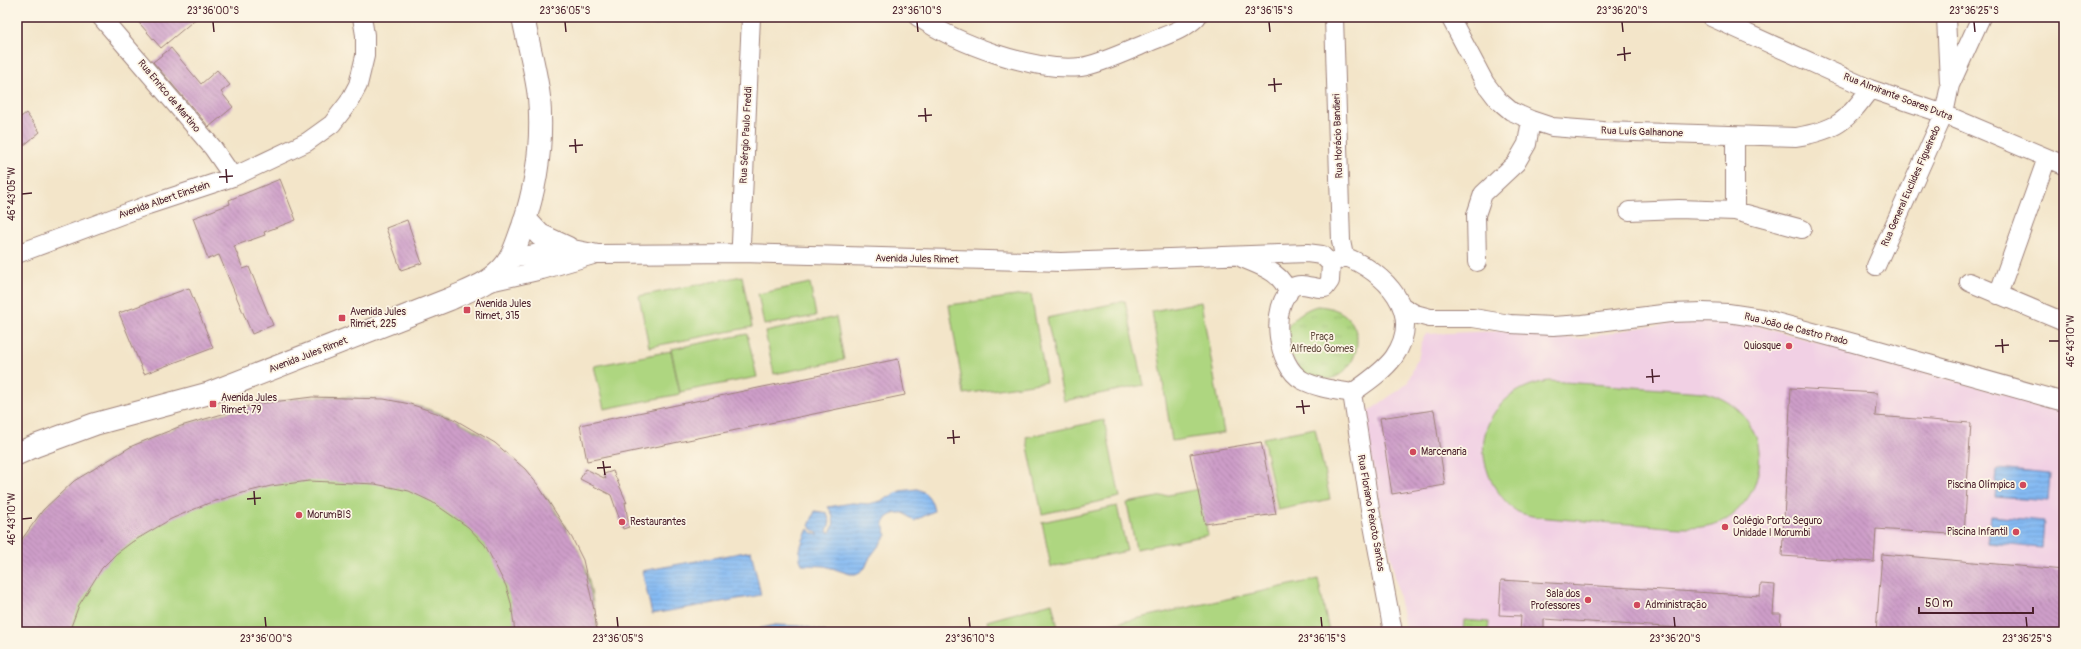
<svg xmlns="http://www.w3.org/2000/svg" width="2081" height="649" viewBox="0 0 2081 649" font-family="Pangolin,sans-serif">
  <defs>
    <pattern id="grass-tufts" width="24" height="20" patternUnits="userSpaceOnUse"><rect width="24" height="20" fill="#aed680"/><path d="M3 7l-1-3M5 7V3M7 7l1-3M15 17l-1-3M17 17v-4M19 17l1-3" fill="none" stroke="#97b76f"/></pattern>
    <pattern id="water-rules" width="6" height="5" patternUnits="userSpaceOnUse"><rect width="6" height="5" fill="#84baf3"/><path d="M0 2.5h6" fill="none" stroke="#749fd0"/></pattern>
    <pattern id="building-back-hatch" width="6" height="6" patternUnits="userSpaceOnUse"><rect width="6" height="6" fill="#ce9ec9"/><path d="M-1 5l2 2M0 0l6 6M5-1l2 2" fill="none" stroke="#a980a3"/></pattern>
  </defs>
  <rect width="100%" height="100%" fill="#fcf5e5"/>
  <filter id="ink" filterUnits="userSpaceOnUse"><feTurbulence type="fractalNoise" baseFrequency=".025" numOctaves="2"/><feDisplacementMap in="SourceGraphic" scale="8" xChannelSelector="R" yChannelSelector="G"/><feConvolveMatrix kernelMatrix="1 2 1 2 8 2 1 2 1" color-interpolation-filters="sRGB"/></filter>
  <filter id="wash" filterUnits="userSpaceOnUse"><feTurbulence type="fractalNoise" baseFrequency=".012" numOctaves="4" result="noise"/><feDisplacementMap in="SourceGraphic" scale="16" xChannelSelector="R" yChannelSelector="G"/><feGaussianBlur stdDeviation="0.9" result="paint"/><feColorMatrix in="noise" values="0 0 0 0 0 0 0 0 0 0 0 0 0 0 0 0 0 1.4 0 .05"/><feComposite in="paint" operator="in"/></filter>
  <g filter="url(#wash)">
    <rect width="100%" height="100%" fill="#f3e5c9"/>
    <path fill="#f1d0e4" d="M1707,320L1759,326L2064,411V632H1406L1364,423L1369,411L1407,384L1420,352L1421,342L1426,334L1499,331L1579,339L1636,328Z"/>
    <path fill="url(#grass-tufts)" stroke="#7c7a56" d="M1317,306C1380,309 1359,385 1320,379C1313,377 1306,374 1300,371C1296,364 1286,347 1285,340C1284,322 1303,310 1317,306Z
      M1464,620L1489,622L1488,632H1463Z"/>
    <path fill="#aed680" stroke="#7c7a56" d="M742,276L752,327L649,347L639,296Z
      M810,283L816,316L764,325L758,294Z
      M1031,294L1046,382L964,394L949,305Z
      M1125,301L1144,385L1064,401L1047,318Z
      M1201,302L1224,433L1172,441L1152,311Z
      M836,317L844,360L774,374L765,332Z
      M747,334L757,377L680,392L671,349Z
      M671,351L680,394L604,409L594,366Z
      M1549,381L1703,392C1728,398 1749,414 1757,440C1761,455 1760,469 1755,484C1749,501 1732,519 1715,524C1693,531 1669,527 1645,525C1613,523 1580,521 1548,518C1538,517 1528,516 1518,512C1511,508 1504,500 1499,493C1492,485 1489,476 1486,466C1474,423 1506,386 1549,381Z
      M312,397C345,397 377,396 409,404C480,420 529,464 564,525C571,537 578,548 583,561C591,583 594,608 597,632H17V546L43,510L74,481L132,446L181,426L257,404Z
      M1104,420L1120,497L1042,514L1026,437Z
      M1315,428L1330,499L1278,510L1263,438Z
      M1199,489L1208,535L1136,549L1127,503Z
      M1117,506L1127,551L1051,567L1042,522Z
      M1318,579L1329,632H1095L1094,628Z
      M1052,603L1059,632H990L987,621Z"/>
    <path fill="url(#water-rules)" stroke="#676c8f" d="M648,17H658V25L648,24Z
      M1997,469L2050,474L2048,501L1995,497Z
      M917,489C928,492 932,501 934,511L914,521L904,513C889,512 878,520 887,535L870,557L865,568L857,574H850L825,566L803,565C795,555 803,540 808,529L814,534L819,535L809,526L815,511L827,513L830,522L827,531L829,533C837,525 833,514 828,507L852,503L868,504L881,501L900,491Z
      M1991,516L2044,521L2042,548L1988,543Z
      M751,551L761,595L652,614L642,571Z
      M775,625L803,626L826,632H744Z"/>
    <g id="blocks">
      <path fill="url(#building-back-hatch)" d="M134,17H198L161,48Z
        M171,48L201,84L217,70L230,85L221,92L233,107L209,127L153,62Z
        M26,113L40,132L17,151V120Z
        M280,179L296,220L264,232L265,235L234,246L243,269L249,267L273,325L252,334L219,255L208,259L193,218L230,204L229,200Z
        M407,220L422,263L401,270L386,228Z
        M189,288L213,348L144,374L119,313Z
        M898,359L905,395L587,461L580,425Z
        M1791,388L1877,393L1875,416L1971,423L1964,535L1876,529L1874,562L1782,556Z
        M312,397L384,399L410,404L454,419L495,443L525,469L538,485L572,538L583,560L594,610L597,632H515L511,603L506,586L485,545L468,527L432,502L409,491L375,484L309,481L271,486L246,492L209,503L171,519L132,542L116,554L102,568L79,605L69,632H17V546L43,510L74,481L132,446L181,426L257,404Z
        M1434,410L1445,485L1392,494L1380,418Z
        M1261,442L1276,514L1205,524L1190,454Z
        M586,469L606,479L604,474L613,471L627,503L625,502L629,527L623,529L611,495L580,479Z
        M1882,554L2064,570V632H1876Z
        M1501,580L1760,596L1761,584L1775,585L1773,614H1781L1780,632L1731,629L1730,632H1710V630L1544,619V632H1520L1521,616L1499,615Z"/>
    </g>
  </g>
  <g filter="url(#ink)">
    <use href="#blocks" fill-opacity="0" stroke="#9e827a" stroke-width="1"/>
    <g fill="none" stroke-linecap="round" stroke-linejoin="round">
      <g stroke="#9e827a" stroke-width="20">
        <path id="minor" d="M101,17L213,148L233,177
          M918,17C958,44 1033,72 1081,67C1098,65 1130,50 1147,43C1163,36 1185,30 1197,17
          M1334,17L1341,241L1344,256
          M1450,17L1485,83L1498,100L1511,111L1531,120L1552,127L1603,131L1796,137C1837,130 1846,122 1870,89
          M1711,17L1870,89L1944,114L2064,165
          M1946,17L1949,82
          M1735,136V211
          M1629,211L1679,209L1735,211L1802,229
          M742,253L741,243L751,17
          M17,254L148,205L233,177L307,142L332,124L349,102L358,85L365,56V35L362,17
          M1344,256C1385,272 1425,312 1394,357C1384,371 1366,383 1352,393C1335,390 1317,388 1302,380C1276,365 1269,306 1293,287C1302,281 1315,290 1325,288L1330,281L1331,264Z
          M511,258L568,248L598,254L742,253L1061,262L1307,253L1322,255L1331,264
          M1242,258C1260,266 1283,272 1288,294
          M1477,262L1476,215L1483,194L1516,163L1527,144L1531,120
          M1876,266L1944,114L1950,85L1981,17
          M1969,282L2064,322
          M485,283L542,270L593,255
          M1998,295L2047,158
          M1403,307L1415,314L1430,318H1473L1510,324L1553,326L1583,324L1670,313L1703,312L1728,313L1761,318L1861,345L2064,402
          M1352,393L1370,509L1393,632"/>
      </g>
      <g stroke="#9e827a" stroke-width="24">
        <path id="major" d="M525,219L540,235L568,248
          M17,454L35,446L95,424L210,393L450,299C467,291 486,285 500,271C513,259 517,242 523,226C537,184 543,142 539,97C536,71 528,43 523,17"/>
      </g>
      <use href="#minor" stroke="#fff" stroke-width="18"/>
      <use href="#major" stroke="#fff" stroke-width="22"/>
    </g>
  </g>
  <path fill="none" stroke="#4a1f2b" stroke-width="1.5" d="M213,22L214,32M565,22L566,32M917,22L918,32M1269,22L1270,32M1622,22L1623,32M1974,22L1975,32M1624,47L1625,61M1617,55L1631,53M1274,78L1275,92M1268,85L1282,84M925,108L926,122M918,116L932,115M575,139L576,153M569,146L583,145M226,169L227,183M219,177L233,176M22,194L32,193M2002,339L2003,353M2049,341H2059M1995,346L2009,345M1652,369L1653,383M1646,377L1660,376M1302,400L1304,414M1296,407L1310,406M953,430L954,444M947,438L960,437M603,461L605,475M597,468L611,467M254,491L255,505M247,499L261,498M22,519L32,518M265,617L266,627M617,617L618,627M969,617L970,627M1321,617L1322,627M1674,617L1675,627M2026,617L2027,627"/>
  <g fill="#d1495b" stroke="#fcf5e5" stroke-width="1.5">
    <rect x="463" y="306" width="8" height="8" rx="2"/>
    <rect x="338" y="314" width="8" height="8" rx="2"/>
    <circle cx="1789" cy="346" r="4"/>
    <rect x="209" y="400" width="8" height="8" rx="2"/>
    <circle cx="1413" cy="452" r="4"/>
    <circle cx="2023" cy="485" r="4"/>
    <circle cx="299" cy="515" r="4"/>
    <circle cx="622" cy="522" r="4"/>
    <circle cx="1725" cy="527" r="4"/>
    <circle cx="2016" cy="532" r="4"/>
    <circle cx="1588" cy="600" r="4"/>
    <circle cx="1637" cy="605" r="4"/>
  </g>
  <g text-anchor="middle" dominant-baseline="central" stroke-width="3.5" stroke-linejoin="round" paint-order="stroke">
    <g font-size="10" fill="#4a1f2b" stroke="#fcf5e5">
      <text transform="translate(169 96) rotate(50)">Rua Enrico de Martino</text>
      <text transform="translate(1898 97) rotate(21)">Rua Almirante Soares Dutra</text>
      <text transform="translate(1642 132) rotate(2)">Rua Luís Galhanone</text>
      <text transform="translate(746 135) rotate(-87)">Rua Sérgio Paulo Freddi</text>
      <text transform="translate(1338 136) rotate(-92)">Rua Horácio Bandieri</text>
      <text transform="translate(1911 186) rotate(-66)">Rua General Euclides Figueiredo</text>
      <text transform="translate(164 200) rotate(-19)">Avenida Albert Einstein</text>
      <text transform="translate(917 259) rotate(1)">Avenida Jules Rimet</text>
      <text transform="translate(1796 329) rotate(14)">Rua João de Castro Prado</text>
      <text transform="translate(308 355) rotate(-21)">Avenida Jules Rimet</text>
      <text transform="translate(1371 513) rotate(80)">Rua Floriano Peixoto Santos</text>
    </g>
    <g font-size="10" fill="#4a1f2b" stroke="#fcf5e5" text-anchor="start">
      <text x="475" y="304">Avenida Jules<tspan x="475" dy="12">Rimet, 315</tspan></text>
      <text x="350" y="312">Avenida Jules<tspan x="350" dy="12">Rimet, 225</tspan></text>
      <text x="1781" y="346" text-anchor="end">Quiosque</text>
      <text x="221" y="398">Avenida Jules<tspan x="221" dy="12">Rimet, 79</tspan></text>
      <text x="1421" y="452">Marcenaria</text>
      <text x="2015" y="485" text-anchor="end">Piscina Olímpica</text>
      <text x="307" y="515">MorumBIS</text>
      <text x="1733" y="521">Colégio Porto Seguro<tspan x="1733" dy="12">Unidade I Morumbi</tspan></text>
      <text x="630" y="522">Restaurantes</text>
      <text x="2008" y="532" text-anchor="end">Piscina Infantil</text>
      <text x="1580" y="594" text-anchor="end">Sala dos<tspan x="1580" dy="12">Professores</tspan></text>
      <text x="1645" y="605">Administração</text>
    </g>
    <g font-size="10" fill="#634d40" stroke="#fcf5e5">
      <text x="1322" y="337">Praça<tspan x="1322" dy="12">Alfredo Gomes</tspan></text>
    </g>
  </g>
  <rect width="2081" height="649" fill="none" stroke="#fcf5e5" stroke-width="44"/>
  <path d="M1919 607v6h114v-6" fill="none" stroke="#4a1f2b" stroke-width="2"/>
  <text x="1925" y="607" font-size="12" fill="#4a1f2b" stroke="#fcf5e5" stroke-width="3" paint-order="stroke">50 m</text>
  <rect x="22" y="22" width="2037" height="605" fill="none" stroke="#4a1f2b" stroke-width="1.5"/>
  <g font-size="10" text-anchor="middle" fill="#4a1f2b">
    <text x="213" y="14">23°36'00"S</text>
    <text x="565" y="14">23°36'05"S</text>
    <text x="917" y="14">23°36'10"S</text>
    <text x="1269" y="14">23°36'15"S</text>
    <text x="1622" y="14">23°36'20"S</text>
    <text x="1974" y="14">23°36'25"S</text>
    <text transform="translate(11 194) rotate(-90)" y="4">46°43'05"W</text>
    <text transform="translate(2070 341) rotate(-90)" y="4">46°43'10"W</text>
    <text transform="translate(11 519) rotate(-90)" y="4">46°43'10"W</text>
    <text x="266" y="642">23°36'00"S</text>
    <text x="618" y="642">23°36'05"S</text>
    <text x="970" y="642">23°36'10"S</text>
    <text x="1322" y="642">23°36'15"S</text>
    <text x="1675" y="642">23°36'20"S</text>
    <text x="2027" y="642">23°36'25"S</text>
  </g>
</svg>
